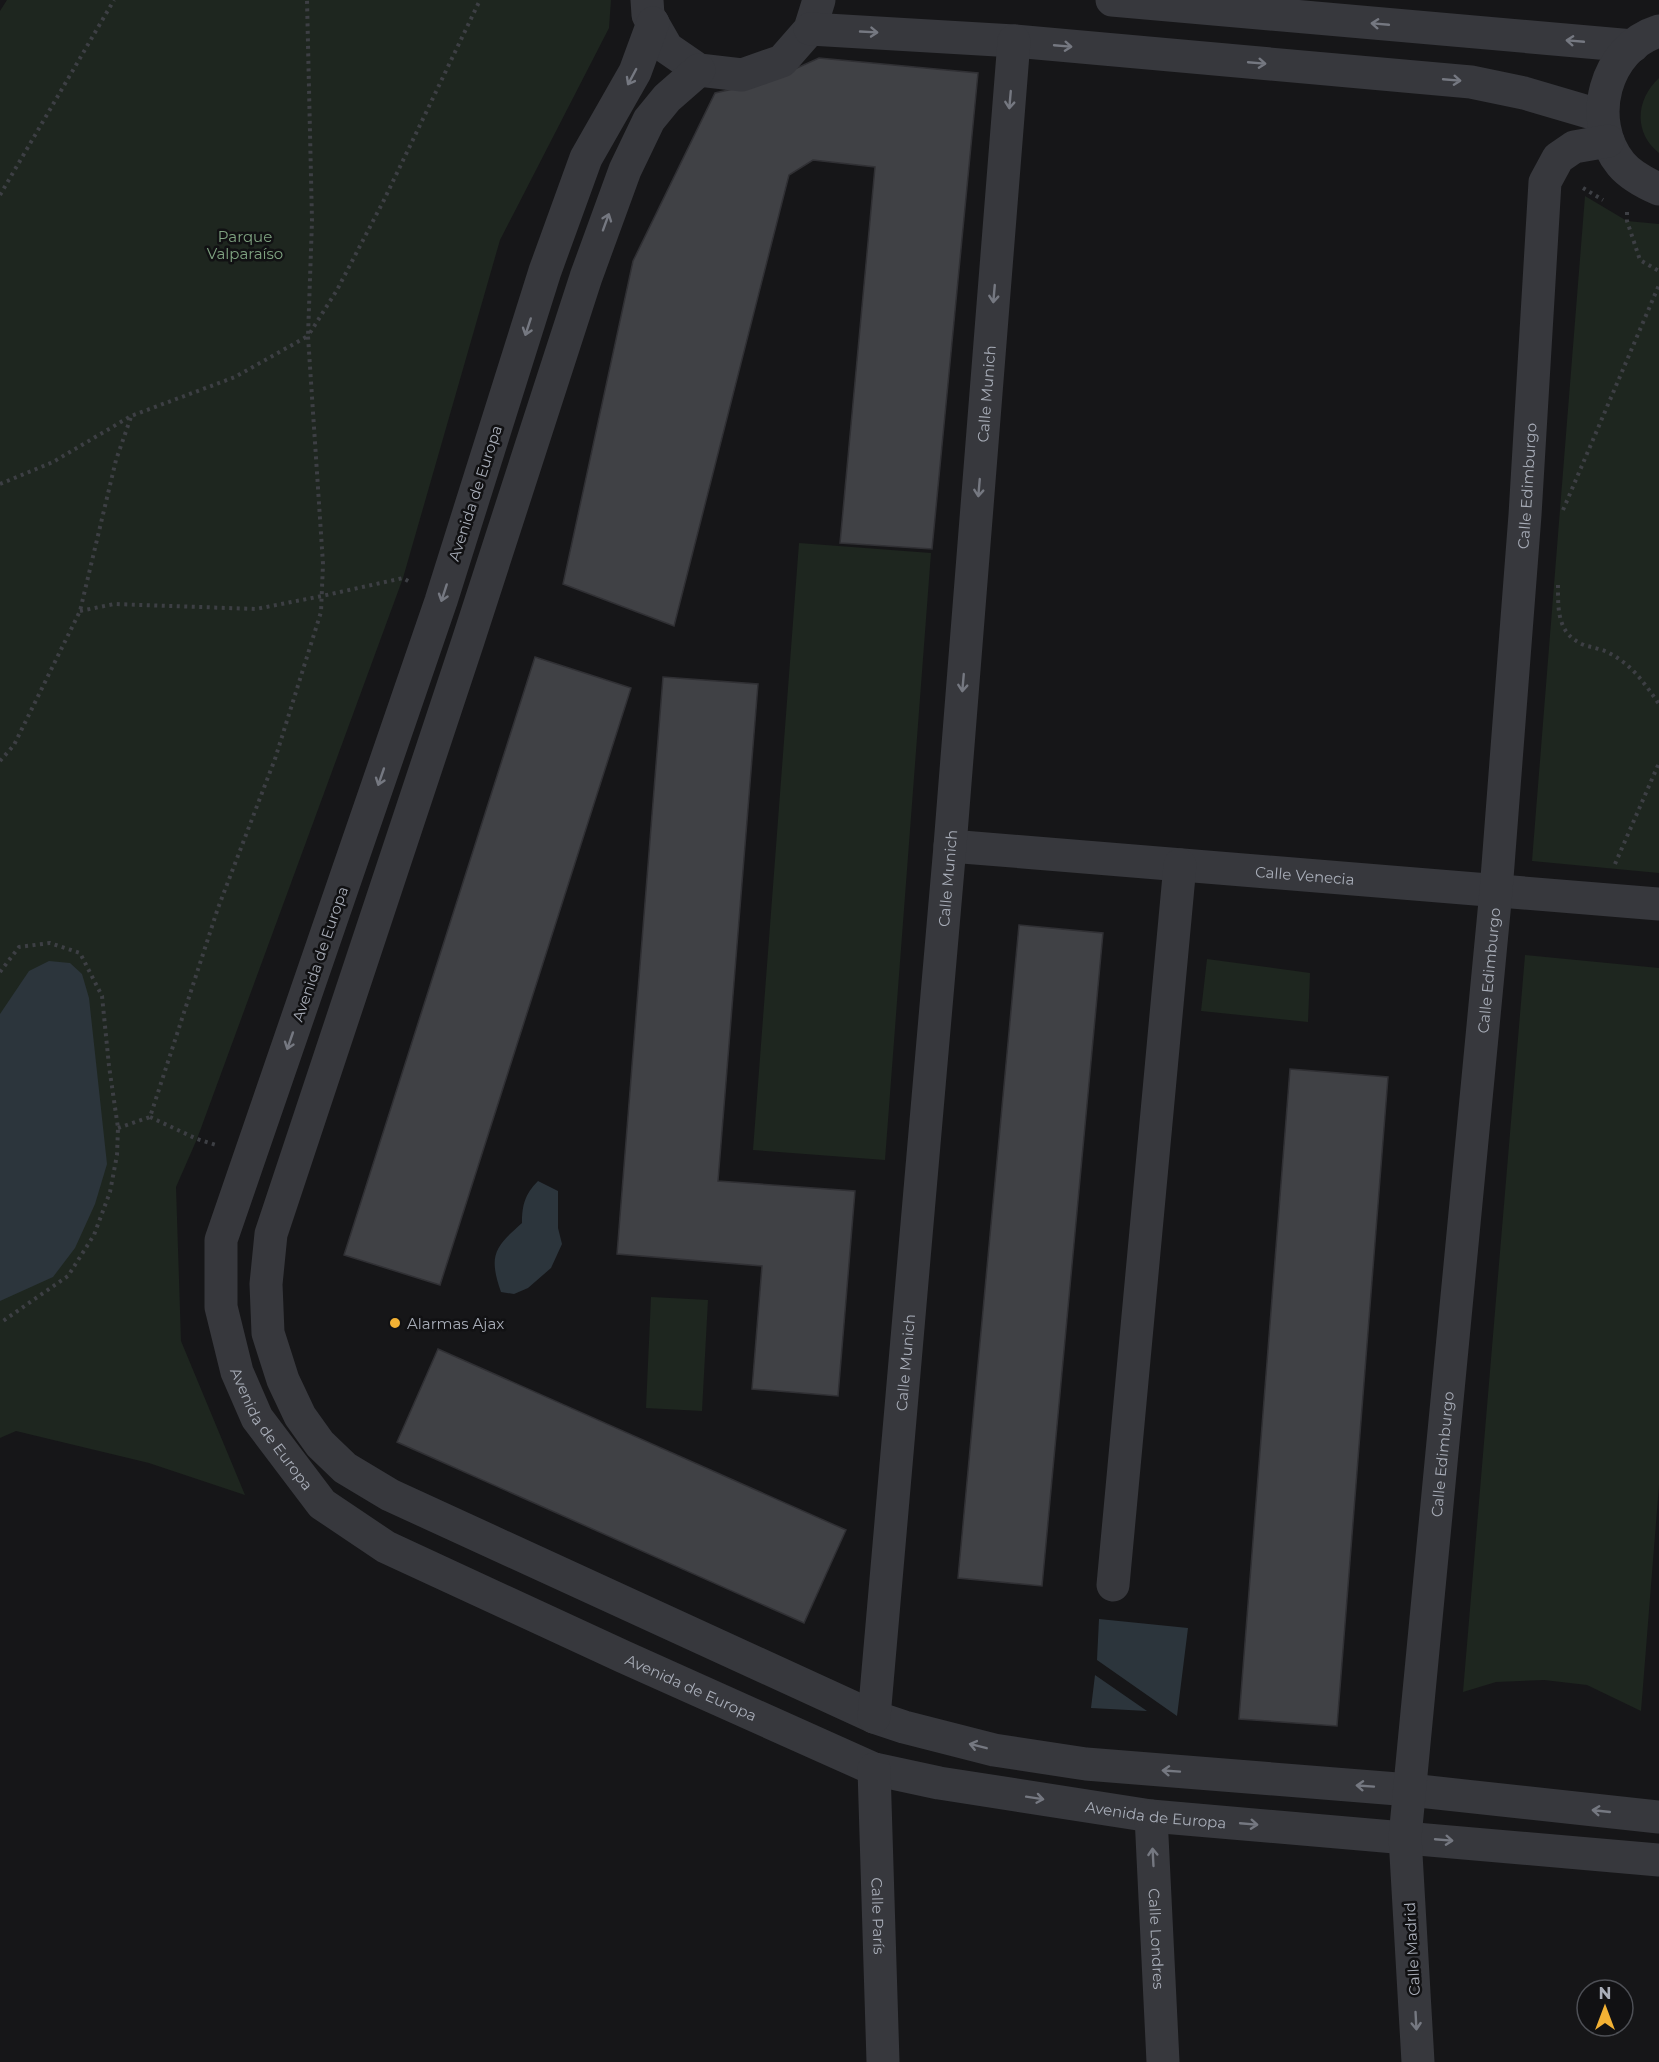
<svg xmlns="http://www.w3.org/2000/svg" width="1659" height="2062" viewBox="0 0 1659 2062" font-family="Montserrat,sans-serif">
  <rect width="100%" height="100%" fill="#161618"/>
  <path fill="#1e261f" d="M7,0H611L609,28L500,240L403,578L197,1139L176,1187L181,1341L245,1495L149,1463L16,1431L0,1438V11Z
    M1659,78V153C1633,133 1636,99 1659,78Z
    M1585,196L1627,221L1659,224V873L1532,861Z
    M799,543L931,553L885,1160L753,1150Z
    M1525,955L1659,968V1485L1641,1711L1587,1685L1544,1680L1496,1682L1463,1692Z
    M1207,959L1310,973L1308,1022L1201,1011Z
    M651,1297L708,1300L702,1411L646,1408Z"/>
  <path fill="#2c353c" d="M49,961L70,963L82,974L89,998L107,1164L95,1204L75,1248L53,1277L0,1301V1014L29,971Z
    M538,1181L558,1191V1228L562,1244L551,1268L528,1288L514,1294L501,1292C488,1255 495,1247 522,1223C522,1205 525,1194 538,1181Z
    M1099,1619L1188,1628L1177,1716L1097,1660Z
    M1095,1675L1147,1711L1091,1708Z"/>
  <path fill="#404145" stroke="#303034" stroke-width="1.5" d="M819,58L978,73L932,549L840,543L875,167L813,160L789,175L674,626L563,584L633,261L715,93L768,81Z
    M535,657L631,688L440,1285L344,1255Z
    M663,677L758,684L718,1181L855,1191L838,1396L752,1389L762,1266L617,1254Z
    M1019,925L1103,933L1042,1586L958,1578Z
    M1290,1069L1388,1077L1337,1726L1239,1719Z
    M438,1349L846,1530L804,1623L397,1442Z"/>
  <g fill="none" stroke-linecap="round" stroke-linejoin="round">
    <path stroke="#3d3f44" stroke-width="4" stroke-dasharray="3 4.5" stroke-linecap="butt" d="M1583,188L1603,200
      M0,195L114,0
      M1627,212V221L1640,260L1659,271
      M0,484L53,462L131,416L235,377L308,336L312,221L307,0
      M1563,510L1659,285
      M1558,585C1558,610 1557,634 1584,645C1593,648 1603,649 1611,654C1633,666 1645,684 1659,704
      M80,611L114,604L256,609L322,596L403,578L410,582
      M0,761L14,745L80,611L116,460L131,417
      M1615,864L1659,763
      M0,972L19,947L50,943L80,953L102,996L109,1066L118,1128L117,1155L110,1192L94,1235L68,1276L0,1323
      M150,1117L197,1139L216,1145
      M118,1128L150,1117L218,908L275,759L321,612L323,564L308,336L337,290L384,200L480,0"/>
    <g stroke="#37383d" stroke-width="33">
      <path d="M647,0L648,15L667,48L699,70L742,75L782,61L810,29L819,0"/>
      <path d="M1112,0L1633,46"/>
      <path id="s1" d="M653,23L635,72L586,158L545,271L441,601L221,1240V1307L237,1372L257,1418L322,1504L386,1547L624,1657L874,1769L939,1783L1151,1816L1659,1860"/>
      <path d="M810,29L1014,41L1471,82L1524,93L1602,116"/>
      <path d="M1659,31C1604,48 1586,121 1621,164C1631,176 1645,183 1659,189"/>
      <path d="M699,70L667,98L649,120L625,170L586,277L468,641L271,1234L266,1284L268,1333L283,1380L300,1416L320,1444L345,1468L390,1495L874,1717L904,1727L994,1750L1086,1764L1410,1790L1659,1817"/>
      <path id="s2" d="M950,846L1659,904"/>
      <path d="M1113,1585L1180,865"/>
      <path id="s3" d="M874,1717L950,846L1014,41"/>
      <path id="s4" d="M874,1769L883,2062"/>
      <path id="s5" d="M1151,1816L1163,2062"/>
      <path id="s6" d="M1418,2062L1405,1837L1496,891L1525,515L1545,182L1558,158L1574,147L1608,141"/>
    </g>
  </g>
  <defs><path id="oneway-shaft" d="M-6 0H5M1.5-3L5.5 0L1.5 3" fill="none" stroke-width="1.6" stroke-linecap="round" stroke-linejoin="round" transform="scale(1.5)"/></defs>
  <g stroke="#757881">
    <use href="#oneway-shaft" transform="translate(1380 24) rotate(-175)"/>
    <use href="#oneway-shaft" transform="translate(869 32) rotate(3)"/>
    <use href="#oneway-shaft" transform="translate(1575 41) rotate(-175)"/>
    <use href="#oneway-shaft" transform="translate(1063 46) rotate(5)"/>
    <use href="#oneway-shaft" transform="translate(1257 63) rotate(5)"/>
    <use href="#oneway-shaft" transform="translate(632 77) rotate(118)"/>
    <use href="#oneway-shaft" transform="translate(1452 80) rotate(5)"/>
    <use href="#oneway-shaft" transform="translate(1010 100) rotate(95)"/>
    <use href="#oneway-shaft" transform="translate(606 222) rotate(-70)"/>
    <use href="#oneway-shaft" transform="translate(994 294) rotate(95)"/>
    <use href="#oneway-shaft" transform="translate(528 327) rotate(108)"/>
    <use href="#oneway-shaft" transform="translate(979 488) rotate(95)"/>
    <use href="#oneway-shaft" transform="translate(444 593) rotate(108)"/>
    <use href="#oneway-shaft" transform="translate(963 683) rotate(95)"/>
    <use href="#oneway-shaft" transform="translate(381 777) rotate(109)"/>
    <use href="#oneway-shaft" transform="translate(290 1041) rotate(109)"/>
    <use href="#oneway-shaft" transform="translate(978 1746) rotate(-166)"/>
    <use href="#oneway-shaft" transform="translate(1171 1771) rotate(-176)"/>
    <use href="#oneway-shaft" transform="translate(1365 1786) rotate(-176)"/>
    <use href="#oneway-shaft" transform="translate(1035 1798) rotate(9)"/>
    <use href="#oneway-shaft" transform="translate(1601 1811) rotate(-174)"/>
    <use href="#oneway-shaft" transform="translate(1249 1824) rotate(5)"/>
    <use href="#oneway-shaft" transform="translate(1444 1840) rotate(5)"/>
    <use href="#oneway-shaft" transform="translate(1153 1857) rotate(-93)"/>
    <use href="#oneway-shaft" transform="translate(1416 2021) rotate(87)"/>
  </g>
  <circle fill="#f2b134" stroke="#111113" stroke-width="2" cx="395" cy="1323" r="6"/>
  <g text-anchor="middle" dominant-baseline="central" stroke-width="5" stroke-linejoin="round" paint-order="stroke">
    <g font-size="15" fill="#7fa381" stroke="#111113">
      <text x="245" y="236">Parque<tspan x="245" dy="17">Valparaíso</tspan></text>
    </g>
    <g font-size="15" fill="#a8adb8" stroke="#111113">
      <text stroke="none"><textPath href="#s3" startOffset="1328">Calle Munich</textPath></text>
      <text stroke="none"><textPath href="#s6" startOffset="1582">Calle Edimburgo</textPath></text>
      <text transform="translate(475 493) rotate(-72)">Avenida de Europa</text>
      <text stroke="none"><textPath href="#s2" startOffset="356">Calle Venecia</textPath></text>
      <text stroke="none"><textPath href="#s3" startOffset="842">Calle Munich</textPath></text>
      <text transform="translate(320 954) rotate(-71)">Avenida de Europa</text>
      <text stroke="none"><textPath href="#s6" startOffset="1096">Calle Edimburgo</textPath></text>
      <text stroke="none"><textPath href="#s3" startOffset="356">Calle Munich</textPath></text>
      <text stroke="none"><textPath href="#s1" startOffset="1494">Avenida de Europa</textPath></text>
      <text stroke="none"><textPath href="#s6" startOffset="610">Calle Edimburgo</textPath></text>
      <text stroke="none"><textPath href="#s1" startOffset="1998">Avenida de Europa</textPath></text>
      <text stroke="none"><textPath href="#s1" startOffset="2484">Avenida de Europa</textPath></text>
      <text stroke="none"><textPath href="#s4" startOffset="147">Calle París</textPath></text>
      <text stroke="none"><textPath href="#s5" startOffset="123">Calle Londres</textPath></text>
      <text transform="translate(1412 1949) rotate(-93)">Calle Madrid</text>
    </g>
    <g font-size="15" fill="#a8adb8" stroke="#111113" text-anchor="start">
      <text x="407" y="1323">Alarmas Ajax</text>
    </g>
  </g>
  <g transform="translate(1605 2008)"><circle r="28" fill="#111113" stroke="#4d4f55" stroke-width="1.5"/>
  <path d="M0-4.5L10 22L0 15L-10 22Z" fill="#f2b134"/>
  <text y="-9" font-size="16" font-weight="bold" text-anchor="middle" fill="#a8adb8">N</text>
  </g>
</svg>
